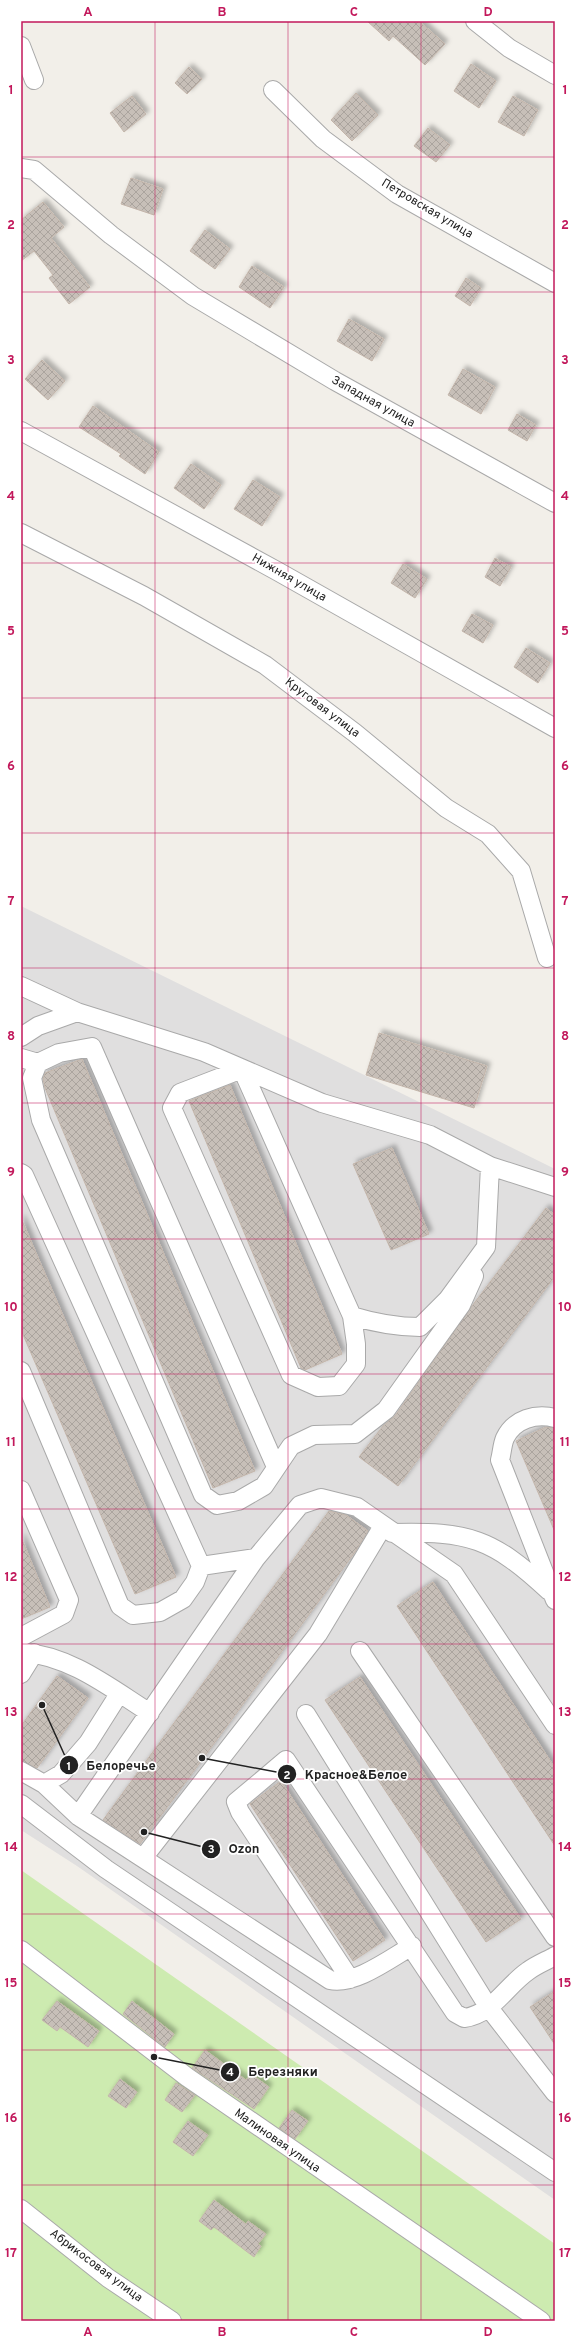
<svg xmlns="http://www.w3.org/2000/svg" width="576" height="2342" viewBox="0 0 576 2342" font-family="Overpass,sans-serif">
  <defs>
    <pattern id="building-cross-hatch" width="8" height="8" patternUnits="userSpaceOnUse"><rect width="8" height="8" fill="#c7bfb8"/><path d="M0 0l8 8M0 8l8-8" fill="none" stroke="#aba49e"/></pattern>
    <filter id="shadow"><feDropShadow dx="3.5" dy="-3.5" stdDeviation="2" flood-color="#0004"/></filter>
  </defs>
  <rect width="100%" height="100%" fill="#f2efe9"/>
  <path fill="#e0dfdf" d="M21,906L555,1169V2200L77,1866L21,1830Z"/>
  <path fill="#cdebb0" d="M21,1870L555,2244V2321H21Z"/>
  <path fill="url(#building-cross-hatch)" stroke="#c4b6ab" filter="url(#shadow)" d="M367,21H419L445,44L425,65L393,36L389,41Z
    M471,64L496,81L479,108L454,91Z
    M189,67L202,79L187,94L175,83Z
    M356,93L378,115L352,141L331,120Z
    M132,96L146,114L124,132L110,113Z
    M513,96L538,110L524,136L498,122Z
    M428,128L450,145L436,162L414,146Z
    M131,178L163,189L154,215L121,204Z
    M43,202L64,227L51,238L90,287L69,304L49,278L53,275L34,251L21,261V220Z
    M205,230L230,249L215,269L190,251Z
    M252,266L284,287L270,308L239,287Z
    M466,278L481,288L470,306L455,296Z
    M349,319L384,339L372,361L337,341Z
    M42,360L65,381L48,400L25,379Z
    M463,369L495,387L481,414L448,395Z
    M93,406L159,452L145,474L119,456L121,454L79,427Z
    M517,414L536,425L527,441L508,430Z
    M191,464L221,485L204,509L174,488Z
    M253,480L280,497L262,526L234,509Z
    M495,558L511,567L500,586L485,577Z
    M403,564L427,579L415,598L391,583Z
    M472,614L493,625L483,643L462,631Z
    M526,648L550,663L538,683L514,667Z
    M379,1033L487,1066L474,1108L366,1075Z
    M82,1059L255,1471L213,1488L45,1088L43,1079L45,1073Z
    M230,1085L342,1354L305,1370L301,1368L189,1101Z
    M392,1148L429,1234L391,1250L353,1164Z
    M546,1208L555,1215V1276L398,1486L359,1457L383,1426L395,1416L472,1306Z
    M21,1218L176,1577L135,1594L21,1330Z
    M546,1427L555,1428V1532L516,1441Z
    M329,1511L346,1515L368,1531L355,1552L140,1844L103,1820Z
    M21,1537L50,1607L21,1619Z
    M433,1582L555,1768V1846L397,1606Z
    M57,1676L88,1698L37,1768L21,1761V1726Z
    M360,1677L521,1919L486,1942L325,1700Z
    M281,1781L385,1940L353,1961L250,1804Z
    M555,1991V2045L530,2007Z
    M57,2001L99,2031L88,2047L60,2027L57,2031L42,2020Z
    M132,2001L174,2034L165,2047L123,2014Z
    M205,2050L246,2080L251,2074L269,2087L254,2109L192,2068Z
    M120,2079L137,2092L126,2108L108,2096Z
    M176,2083L195,2095L182,2112L165,2100Z
    M292,2110L308,2121L295,2139L279,2128Z
    M188,2121L208,2135L193,2156L173,2142Z
    M214,2200L246,2224L248,2221L266,2234L258,2244L261,2246L254,2257L214,2227L211,2230L199,2221Z"/>
  <g fill="none" stroke-linecap="round" stroke-linejoin="round">
    <g stroke="#a9a9a9" stroke-width="20">
      <path id="minor" d="M475,21L509,48L555,75
        M21,46L34,80
        M273,90L323,139L397,194L555,283
        M21,168L34,170L111,235L193,296L335,381L555,503
        M21,431L277,571L555,728
        M21,533L144,596L265,665L355,733L446,808L488,834L521,871L547,958
        M21,986L77,1012L204,1052L322,1103L430,1135L490,1166L555,1187
        M21,1037L38,1026L77,1012
        M21,1058L38,1063L59,1053L92,1047L276,1467
        M38,1063L32,1078L41,1120L203,1495L217,1505L238,1501L264,1486L291,1446L314,1435L355,1434L386,1410L461,1305L474,1276
        M21,1173L24,1175L201,1566L195,1582L183,1599L160,1612L133,1615L120,1606L21,1371
        M352,1316L356,1344V1364L339,1386L318,1387L291,1375L172,1108L180,1093L242,1069L352,1316C375,1323 396,1327 420,1327L448,1299L486,1247L490,1166
        M555,1418C536,1413 514,1419 505,1438C502,1445 502,1453 500,1460L555,1600
        M21,1490L69,1600L64,1614L21,1637
        M392,1533C469,1531 492,1538 549,1591
        M201,1566L256,1558
        M360,1651L555,1937
        M21,1652C71,1656 109,1687 150,1713
        M21,1674L34,1653
        M306,1714L489,2008L555,2093
        M21,1771L44,1784L61,1774L88,1743L119,1694
        M44,1784L78,1816L330,1980C354,1986 391,1958 412,1946
        M21,1804L106,1869L555,2172
        M78,1816L256,1558L300,1505L321,1498L357,1507L454,1574L555,1725
        M143,1858L318,1634L383,1526
        M21,1950L187,2077L541,2321
        M350,1979L240,1812L236,1802L286,1760L455,2013L464,2018C493,2014 506,1986 528,1971C536,1965 546,1961 555,1956
        M21,2209L108,2278L172,2321"/>
    </g>
    <use href="#minor" stroke="#fff" stroke-width="18"/>
  </g>
  <path fill="none" stroke="#c2185b" stroke-width="1" stroke-opacity="0.55" d="M155,21V2321M288,21V2321M421,21V2321M21,157H555M21,292H555M21,428H555M21,563H555M21,698H555M21,833H555M21,968H555M21,1103H555M21,1239H555M21,1374H555M21,1509H555M21,1644H555M21,1779H555M21,1914H555M21,2050H555M21,2185H555"/>
  <g text-anchor="middle" dominant-baseline="central" stroke-width="3.5" stroke-linejoin="round" paint-order="stroke">
    <g font-size="12" fill="#222" stroke="#fff">
      <text transform="translate(427 209) rotate(31)">Петровская улица</text>
      <text transform="translate(373 402) rotate(29)">Западная улица</text>
      <text transform="translate(289 578) rotate(30)">Нижняя улица</text>
      <text transform="translate(322 708) rotate(37)">Круговая улица</text>
      <text transform="translate(277 2141) rotate(35)">Малиновая улица</text>
      <text transform="translate(96 2266) rotate(37)">Абрикосовая улица</text>
    </g>
  </g>
  <path fill="none" stroke="#222" stroke-width="1.5" d="M42 1705L69 1765M202 1758L287 1774M144 1832L211 1849M154 2057L230 2072"/>
  <g fill="#222" stroke="#fff" stroke-width="1.5">
    <circle cx="42" cy="1705" r="4"/>
    <circle cx="202" cy="1758" r="4"/>
    <circle cx="144" cy="1832" r="4"/>
    <circle cx="154" cy="2057" r="4"/>
    <circle cx="69" cy="1765" r="10"/>
    <circle cx="287" cy="1774" r="10"/>
    <circle cx="211" cy="1849" r="10"/>
    <circle cx="230" cy="2072" r="10"/>
  </g>
  <g font-size="12" text-anchor="middle" font-weight="bold" fill="#fff">
    <text x="69" y="1770">1</text>
    <text x="287" y="1779">2</text>
    <text x="211" y="1853">3</text>
    <text x="230" y="2076">4</text>
  </g>
  <g font-size="13" text-anchor="middle" font-weight="bold" fill="#222" stroke="#fff" stroke-width="3.5" stroke-linejoin="round" paint-order="stroke">
    <text x="121" y="1770">Белоречье</text>
    <text x="356" y="1779">Красное&amp;Белое</text>
    <text x="244" y="1853">Ozon</text>
    <text x="283" y="2076">Березняки</text>
  </g>
  <rect width="576" height="2342" fill="none" stroke="#ffffff" stroke-width="44"/>
  <rect x="22" y="22" width="532" height="2298" fill="none" stroke="#c2185b" stroke-width="1.5"/>
  <g font-size="13" text-anchor="middle" font-weight="bold" fill="#c2185b">
    <text x="88" y="16">A</text>
    <text x="222" y="16">B</text>
    <text x="354" y="16">C</text>
    <text x="488" y="16">D</text>
    <text x="11" y="94">1</text>
    <text x="565" y="94">1</text>
    <text x="11" y="229">2</text>
    <text x="565" y="229">2</text>
    <text x="11" y="364">3</text>
    <text x="565" y="364">3</text>
    <text x="11" y="500">4</text>
    <text x="565" y="500">4</text>
    <text x="11" y="635">5</text>
    <text x="565" y="635">5</text>
    <text x="11" y="770">6</text>
    <text x="565" y="770">6</text>
    <text x="11" y="905">7</text>
    <text x="565" y="905">7</text>
    <text x="11" y="1040">8</text>
    <text x="565" y="1040">8</text>
    <text x="11" y="1176">9</text>
    <text x="565" y="1176">9</text>
    <text x="11" y="1311">10</text>
    <text x="565" y="1311">10</text>
    <text x="11" y="1446">11</text>
    <text x="565" y="1446">11</text>
    <text x="11" y="1581">12</text>
    <text x="565" y="1581">12</text>
    <text x="11" y="1716">13</text>
    <text x="565" y="1716">13</text>
    <text x="11" y="1851">14</text>
    <text x="565" y="1851">14</text>
    <text x="11" y="1987">15</text>
    <text x="565" y="1987">15</text>
    <text x="11" y="2122">16</text>
    <text x="565" y="2122">16</text>
    <text x="11" y="2257">17</text>
    <text x="565" y="2257">17</text>
    <text x="88" y="2336">A</text>
    <text x="222" y="2336">B</text>
    <text x="354" y="2336">C</text>
    <text x="488" y="2336">D</text>
  </g>
</svg>
